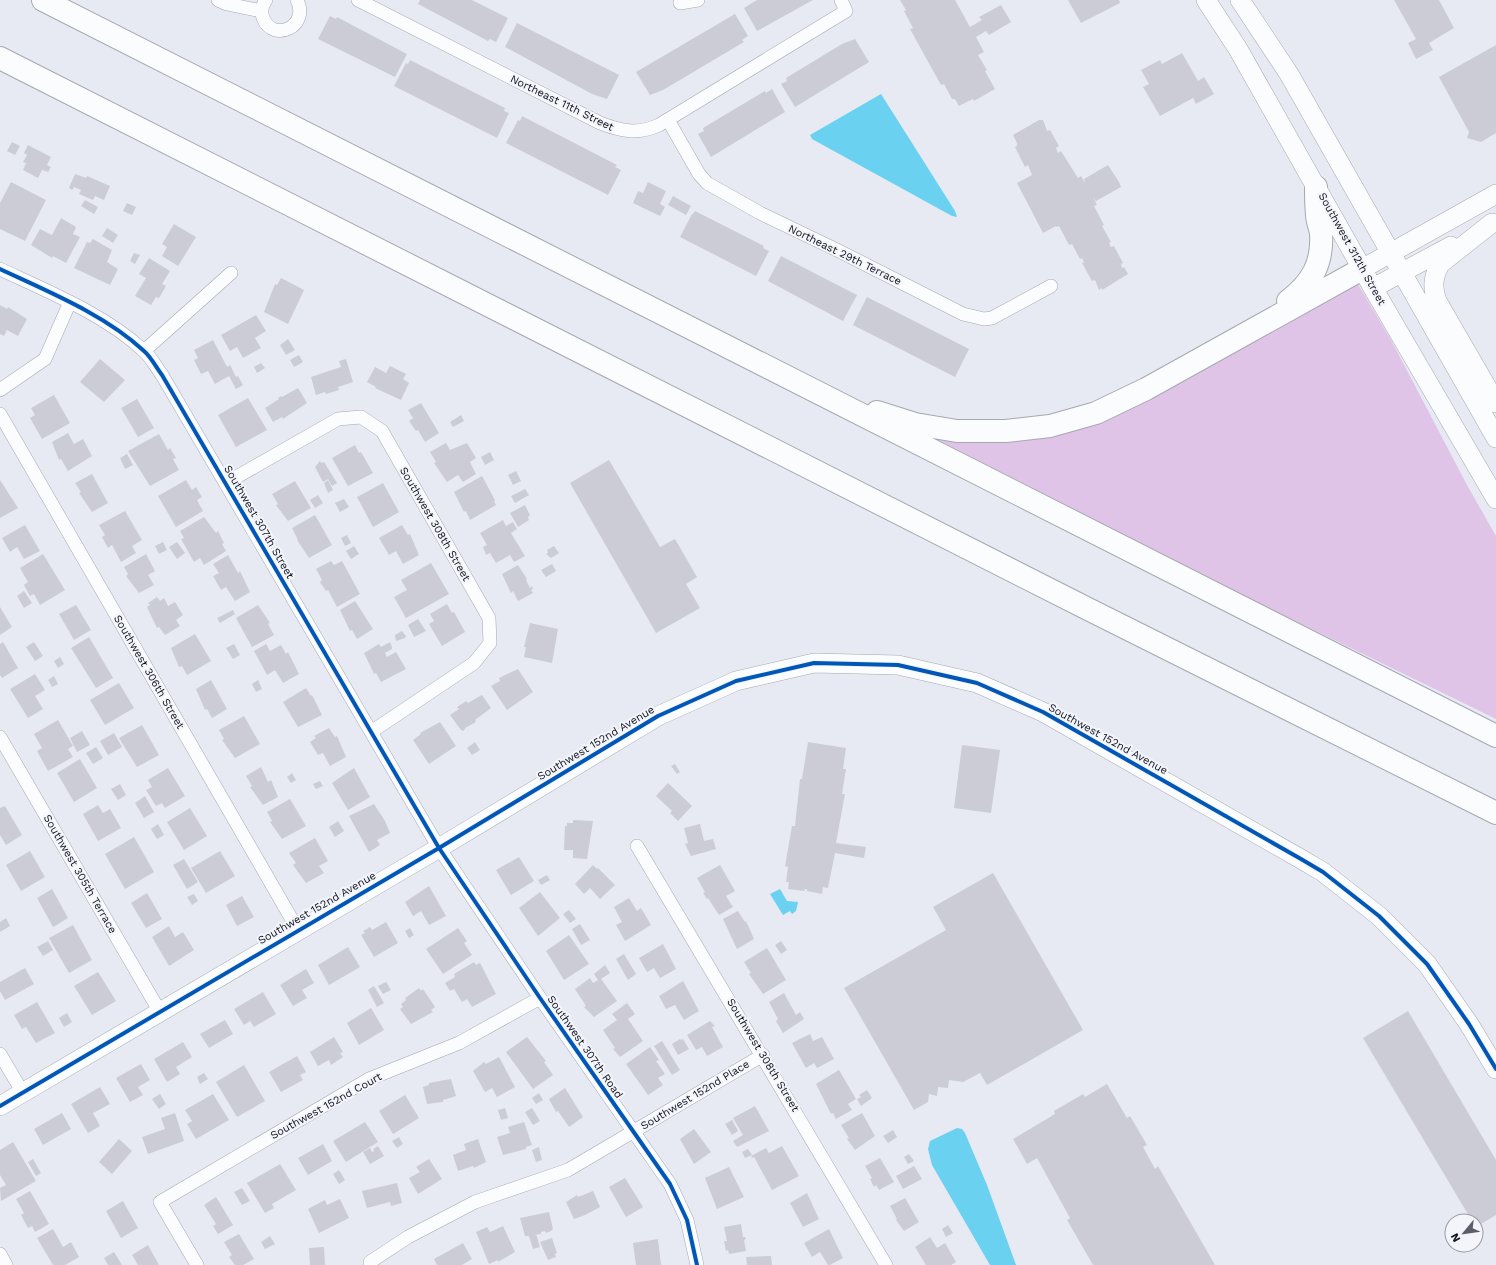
<svg xmlns="http://www.w3.org/2000/svg" width="1496" height="1265" viewBox="0 0 1496 1265" font-family="'Work Sans',sans-serif">
  <rect width="100%" height="100%" fill="#e7eaf3"/>
  <path fill="#e0c4e7" d="M1355,279L1391,340L1467,485L1496,536V719L1259,603L930,436H1022Z"/>
  <path fill="#6ad1f0" d="M881,94L955,211L957,217L952,216L812,139L810,135Z
    M780,889L787,901L798,902L796,911L792,914L790,911L783,915L770,894Z
    M957,1128L962,1129L965,1133L987,1185L1016,1265H990L932,1165L928,1149L930,1141Z"/>
  <path fill="#ccccd6" d="M420,0H472L508,18L496,42L490,39L488,41L418,4Z
    M757,0H813L757,31L744,8Z
    M900,0H955L970,27L982,20L979,17L1001,5L1011,22L989,35L986,31L976,37L984,52L978,55L987,70L985,71L995,89L974,101L973,99L959,106L955,99H952L944,84L941,85L910,29L913,28L904,11L906,10Z
    M1068,0H1119L1120,3L1081,23Z
    M1394,0H1439L1454,28L1429,43L1433,50L1416,59L1408,43L1416,39Z
    M735,14L748,36L742,40L744,42L663,90L650,95L636,72Z
    M330,16L336,19L337,17L407,54L395,77L318,39Z
    M517,23L619,75L607,99L592,94L505,47Z
    M855,39L869,62L795,107L781,84L787,81L786,78L842,44Z
    M1496,45V133L1481,142L1467,138L1469,132L1439,77Z
    M1182,53L1198,81L1204,77L1214,94L1196,104L1193,98L1160,116L1143,87L1149,84L1141,70L1160,60L1162,64Z
    M410,60L505,108L504,111L509,113L497,138L394,86L406,63L408,64Z
    M772,89L785,112L711,157L698,134L704,131L703,128L765,91L766,93Z
    M522,116L617,165L615,167L621,170L608,195L506,143L518,120L520,121Z
    M1039,120H1043L1047,131L1050,130L1059,146L1056,148L1058,153L1061,151L1078,178L1081,176L1085,183L1084,179L1108,165L1119,182L1121,187L1096,201L1093,197L1097,205L1094,206L1104,225L1102,226L1111,242L1109,243L1111,247L1114,246L1123,263L1121,264L1122,268L1124,267L1128,274L1102,290V288L1099,290L1095,280L1092,281L1082,263L1084,262L1082,258L1080,259L1072,244L1069,245L1059,226L1057,227L1056,226L1043,233L1017,183L1032,175L1028,165L1025,167L1015,147L1017,146V143L1013,135Z
    M12,142L20,146L15,155L7,151Z
    M28,145L51,157L47,165L51,167L48,172L42,170L38,178L23,170L26,163L23,162L27,155L24,153Z
    M75,174L86,178L87,176L110,186L104,200L95,196L93,200L79,194L81,190L74,187L72,190L69,188Z
    M11,182L46,200L25,241L0,229V203Z
    M648,182L666,191L660,204L665,207L660,216L633,203L638,191L643,193Z
    M673,196L691,206L686,215L668,205Z
    M85,200L98,207L94,214L81,206Z
    M127,203L136,207L132,215L123,211Z
    M695,211L764,246L763,248L769,251L756,276L680,237L692,214H693Z
    M61,218L76,227L73,234L80,237L66,263L53,256L52,258L31,245L40,229L52,235Z
    M174,224L196,237L178,266L162,256L167,247L162,244Z
    M107,228L118,235L113,243L102,236Z
    M93,239L112,250L107,262L118,269L110,285L74,268L87,242L90,243Z
    M134,253L140,255L135,264L130,261Z
    M781,256L857,295L843,321L768,281Z
    M149,258L170,271L162,284L166,286L159,298L156,297L151,305L135,296L146,278L139,274Z
    M281,278L304,290L288,324L264,312L275,284L277,285Z
    M867,297L969,349L955,377L853,325Z
    M0,305L7,309L8,307L27,319L18,336L7,330L4,336L0,334Z
    M256,315L266,331L255,338L261,348L243,358L237,347L230,351L221,335Z
    M288,339L295,350L286,355L280,345Z
    M213,340L227,367L230,365L236,377L238,376L243,385L236,389L229,376L215,384L208,371L201,374L194,360L198,358L194,350Z
    M299,355L303,362L294,367L290,360Z
    M100,359L125,380L104,402L80,382Z
    M346,359L353,382L338,387L339,390L326,394L325,392L316,395L311,377L341,367L339,361Z
    M261,363L265,368L257,373L254,367Z
    M390,366L406,374L403,379L409,383L401,400L375,388L376,387L367,382L375,367L386,373Z
    M298,388L307,403L283,419L282,417L273,422L265,408L279,399L278,398L281,396L282,397Z
    M54,395L70,423L42,439L30,418L35,415L31,408Z
    M248,398L267,430L236,447L218,415Z
    M137,399L154,428L138,437L121,408Z
    M421,403L439,433L425,442L418,430L416,431L409,421L413,418L408,410Z
    M461,415L464,421L453,427L450,422Z
    M68,433L74,444L83,439L92,456L68,471L61,459L59,460L52,442Z
    M159,434L168,450L170,448L176,458L173,459L179,470L150,486L128,451Z
    M446,443L450,450L467,443L476,458L470,462L476,474L463,482L458,475L447,482L434,463L436,462L430,452Z
    M355,445L359,453L361,452L373,473L348,486L332,458Z
    M490,452L494,460L485,465L481,457Z
    M127,454L133,465L125,469L120,458Z
    M609,460L660,547L675,539L697,577L686,584L700,608L656,633L570,483Z
    M320,461L321,463L324,462L337,483L332,486L328,479L323,482L315,467Z
    M516,471L521,481L513,485L508,475Z
    M92,474L108,503L92,512L79,493L81,492L75,483Z
    M482,476L495,500L494,501L496,505L470,520L466,511L464,512L454,492Z
    M0,480L18,508L0,518Z
    M186,480L192,490L196,487L202,497L197,500L203,511L176,527L158,496Z
    M328,480L333,490L328,493L324,483Z
    M295,481L311,508L288,521L276,505L278,504L272,494Z
    M383,483L399,512L373,527L357,497Z
    M525,489L529,495L515,503L511,496Z
    M318,495L323,503L315,508L310,500Z
    M344,499L349,507L340,512L335,503Z
    M525,505L530,515L528,517L529,520L518,527L510,513Z
    M125,511L142,540L132,546L136,553L121,562L112,545L108,548L102,537L105,535L99,525Z
    M315,515L332,545L309,558L297,540H298L292,528Z
    M204,517L216,533L218,531L224,543L222,544L226,551L204,565L200,558L194,562L181,539L184,538L180,531Z
    M503,520L506,526L513,522L517,529L511,533L525,556L514,562L510,555L496,563L490,553L486,555L483,547L487,545L480,533Z
    M25,525L40,551L24,559L17,547L10,552L2,538Z
    M402,525L408,535L410,534L419,555L403,564L396,551L389,555L379,538Z
    M347,535L351,543L345,546L341,538Z
    M163,542L167,550L159,554L155,546Z
    M177,542L185,553L177,559L169,547Z
    M354,546L359,554L351,559L346,551Z
    M554,546L559,553L551,558L546,554L548,553L547,550Z
    M43,554L65,590L40,605L34,594L30,596L24,585L28,582L20,568Z
    M146,554L155,571L148,575L154,585L139,593L126,576L128,574L124,567Z
    M228,555L238,573L240,571L250,592L235,601L226,587L221,590L213,576L219,573L213,564Z
    M331,561L334,565L342,561L360,594L337,607L328,590L326,591L320,582L322,580L316,569Z
    M431,563L449,594L406,618L394,597L407,590L401,580Z
    M552,564L556,571L546,577L541,570Z
    M518,565L527,579L526,580L530,588L532,586L533,589L531,590L533,593L518,601L513,591L511,593L502,574Z
    M24,591L32,603L24,608L17,596Z
    M157,597L160,601L164,598L168,606L175,602L183,615L176,620L180,626L165,635L159,627L157,628L147,607L150,605L148,603Z
    M355,601L373,629L357,639L352,630L350,631L340,610Z
    M447,604L452,613L454,612L465,632L442,646L429,624L434,621L430,614Z
    M76,605L91,630L74,640L59,614Z
    M258,605L270,623L268,624L274,635L252,647L236,618Z
    M0,607L12,627L0,635Z
    M233,610L235,614L220,623L217,618Z
    M418,619L426,631L414,637L408,625Z
    M530,623L558,629L552,663L524,657L526,647H524Z
    M402,631L406,636L405,638L396,641L395,635Z
    M195,634L211,661L187,675L182,666L179,667L171,648Z
    M89,637L113,678L96,688L71,648Z
    M3,642L18,668L2,678L0,675V644Z
    M34,642L43,656L35,661L26,647Z
    M390,642L392,647V649L385,653L387,657L396,652L406,669L381,682L376,673L374,674L364,653L379,644L381,647Z
    M234,644L240,655L233,659L226,648Z
    M266,644L270,651L281,645L286,654L288,652L299,674L283,683L275,670L267,675L254,651Z
    M60,657L64,664L58,668L54,661Z
    M518,669L533,692L507,710L491,686L500,681L499,678Z
    M35,674L45,690L35,696L43,709L28,718L10,689Z
    M54,676L58,684L52,687L48,680Z
    M211,680L227,709L212,718L207,709L205,710L196,689Z
    M258,680L262,689L256,692L252,684Z
    M119,683L134,708L105,725L90,700Z
    M306,688L311,696L312,695L322,715L298,727L283,702Z
    M482,695L491,708L475,720L476,722L465,728V729L463,731L461,730L450,715L459,709L457,707L466,701L468,703Z
    M244,716L260,744L235,758L222,740L224,739L219,730Z
    M58,720L73,746L68,749L73,757L48,771L37,751L42,748L34,734Z
    M440,722L456,746L429,764L413,740L421,734L420,733Z
    M142,725L159,755L137,767L119,738Z
    M329,728L335,737L337,736L346,757L330,766L323,753L318,755L310,742L316,738L314,736Z
    M82,731L90,745L77,752L70,738Z
    M114,733L122,747L108,755L100,741Z
    M475,742L480,750L472,755L467,748Z
    M808,742L846,748L843,769H846L842,794H845L836,843L866,847L864,858L835,853L828,888L823,887L822,894L807,891V889H805L804,891L788,889L789,882H786L788,867L785,866L792,826H795L800,779H802Z
    M962,745L1000,750L991,813L954,808Z
    M96,747L103,758L93,764L86,753Z
    M80,759L97,788L74,802L57,773Z
    M675,764L680,772L677,774L671,766Z
    M261,767L268,782L271,780L278,797L263,805L250,787L252,786L246,776Z
    M168,768L185,796L165,808L162,803L156,806L146,790L152,787L148,780Z
    M354,768L370,797L348,810L332,783Z
    M292,773L296,780L291,783L287,777Z
    M320,781L323,786L316,789L313,784Z
    M668,783L692,806L678,821L670,813L672,811L656,796Z
    M120,784L126,795L118,800L111,789Z
    M145,796L154,812L144,818L135,803Z
    M290,799L306,826L282,839L270,822L272,821L267,812Z
    M374,804L385,821L390,833L377,840L380,845L369,852L349,816Z
    M98,805L103,813L110,809L121,828L98,841L83,814Z
    M5,806L22,835L6,845L0,835V808Z
    M190,808L207,836L184,850L167,822Z
    M573,820L593,821L587,859L573,858V850H564L565,826H567V823H573Z
    M338,821L344,831L335,837L329,827Z
    M158,824L164,835L157,839L151,829Z
    M700,824L704,841L713,839L716,849L691,856L685,844L688,843L684,828Z
    M134,837L154,872L125,889L105,854Z
    M315,838L328,861L319,866L324,873L306,883L293,865L296,863L289,853Z
    M30,851L45,877L21,891L6,865Z
    M220,851L235,876L206,893L191,868Z
    M519,857L534,881L511,895L496,870Z
    M184,859L198,882L187,889L173,865Z
    M593,865L597,869L598,868L615,885L600,899L590,888L584,894L575,884Z
    M720,865L735,891L726,896L733,907L719,915L708,898L707,899L703,893L705,892L697,878Z
    M993,873L1083,1030L987,1085L980,1073L963,1082L949,1080L948,1088L938,1087L937,1096L929,1094L928,1102L914,1110L844,988L946,930L933,907Z
    M547,875L550,880L541,885L538,880Z
    M429,886L446,916L429,925L421,911L413,916L405,902Z
    M52,889L68,918L53,927L37,898Z
    M540,892L560,918L538,936L519,908Z
    M147,893L162,919L146,928L131,903Z
    M194,894L198,901L192,905L187,897Z
    M242,896L254,917L237,926L226,905Z
    M629,898L637,911L641,908L651,925L625,941L616,925L622,922L614,907Z
    M569,910L576,919L570,923L563,914Z
    M738,911L745,922L746,921L754,939L737,949L723,919Z
    M6,918L10,926L0,932V922Z
    M386,922L398,943L374,957L361,935L365,933L363,931L370,927L372,930Z
    M580,924L590,940L581,945L572,929Z
    M73,925L92,960L69,973L49,938Z
    M169,926L175,937L183,932L194,950L169,966L152,937Z
    M410,928L414,935L409,938L405,931Z
    M458,928L467,941L464,943L472,955L443,974L426,949Z
    M569,935L589,964L564,980L546,951Z
    M48,941L53,950L43,956L37,947Z
    M781,941L787,950L781,954L775,945Z
    M663,944L676,969L660,978L654,968L647,972L639,958Z
    M348,947L360,967L329,985L318,965Z
    M767,948L786,980L763,994L749,974L751,973L744,962Z
    M624,954L636,974L628,980L616,959Z
    M474,962L476,965L480,963L496,994L472,1007L467,999L462,1002L454,989L450,991L445,983L455,977L454,974Z
    M605,965L610,973L601,979L617,1001L594,1017L584,1007L586,1006L575,989L590,978L593,983L598,980L594,974Z
    M25,968L34,984L5,1000L0,991V982Z
    M306,969L314,983L302,990L307,998L293,1006L280,985Z
    M98,972L116,1001L92,1015L74,986Z
    M683,981L699,1011L684,1020L675,1005L666,1009L659,996Z
    M386,982L391,990L383,994L378,986Z
    M374,986L384,1003L377,1007L368,990Z
    M419,988L421,991L423,989L435,1007L431,1010L433,1012L411,1024L400,1009L403,1007L401,1004L406,1000L405,998Z
    M263,992L276,1014L254,1027L250,1021L244,1025L234,1009Z
    M784,993L796,1015L800,1012L804,1019L783,1033L776,1021L778,1019L769,1002Z
    M37,1002L55,1033L36,1043L26,1027L22,1029L14,1015Z
    M627,1003L635,1014L628,1019L643,1041L620,1057L613,1049L615,1048L603,1030L617,1020L612,1014Z
    M371,1008L384,1030L359,1045L347,1023Z
    M1408,1011L1496,1160V1215L1476,1227V1221H1472L1363,1038Z
    M67,1013L72,1022L64,1027L59,1018Z
    M225,1020L233,1034L209,1048L200,1034Z
    M710,1021L715,1026L712,1027L723,1047L707,1056L702,1047L696,1050L687,1035Z
    M810,1034L813,1041L822,1037L834,1059L817,1068L814,1063L806,1068L792,1043Z
    M334,1037L343,1052L340,1053L343,1057L331,1065L329,1060L318,1066L310,1052Z
    M527,1037L546,1061L544,1062L553,1075L533,1089L506,1052Z
    M680,1039L681,1040L683,1039L689,1049L678,1055L672,1044Z
    M662,1041L680,1070L672,1075L654,1046Z
    M183,1042L192,1057L176,1067L180,1074L167,1082L154,1059Z
    M650,1047L659,1060L656,1061L665,1074L658,1078L663,1085L648,1095L626,1064Z
    M297,1056L306,1072L300,1075L303,1080L281,1092L269,1072Z
    M499,1057L515,1087L497,1097L492,1088L485,1092L473,1071L484,1062L486,1064Z
    M141,1064L150,1080L138,1087L143,1095L130,1102L116,1078Z
    M244,1065L265,1101L237,1117L216,1082Z
    M839,1070L856,1099L848,1104L852,1110L836,1119L833,1113L831,1114L816,1084Z
    M204,1073L208,1079L200,1084L197,1077Z
    M451,1079L456,1096L443,1100V1102L427,1104L423,1087L429,1085V1083Z
    M1107,1084L1127,1118L1130,1116L1147,1145L1143,1147L1155,1169L1158,1166L1215,1265H1093L1067,1220L1070,1218L1037,1158L1027,1164L1013,1139L1055,1114L1054,1111L1083,1094L1085,1097Z
    M100,1087L110,1104L93,1113L100,1126L88,1133L71,1104Z
    M565,1088L583,1117L569,1127L558,1111L556,1112L549,1099Z
    M867,1090L872,1098L861,1106L857,1099L861,1097L859,1095Z
    M539,1093L543,1100L536,1104L532,1098Z
    M160,1094L166,1104L159,1109L152,1099Z
    M213,1094L229,1120L196,1139L187,1124L192,1121L185,1110Z
    M405,1095L419,1118L393,1134L379,1111Z
    M755,1106L769,1131L737,1147L733,1141L743,1135L733,1118Z
    M505,1108L508,1118L501,1120L498,1110Z
    M532,1108L540,1121L533,1125L525,1112Z
    M62,1113L71,1129L43,1145L34,1129Z
    M175,1113L184,1141L148,1154L142,1137L165,1129L161,1118Z
    M862,1113L875,1136L855,1150L847,1139L849,1138L841,1125Z
    M732,1120L738,1131L732,1135L725,1124Z
    M365,1122L378,1142L346,1162L333,1141Z
    M524,1122L532,1145L526,1147V1149L503,1155L497,1137L510,1133L508,1127Z
    M694,1129L711,1152L694,1164L680,1139Z
    M893,1130L897,1137L888,1143L883,1136Z
    M399,1137L403,1144L397,1148L392,1141Z
    M119,1139L132,1151L112,1174L99,1162Z
    M478,1139L486,1162L474,1168L473,1166L458,1171L453,1155L466,1150L464,1144Z
    M13,1142L36,1181L1,1201L0,1188L6,1185L0,1175V1150Z
    M323,1144L332,1161L308,1175L298,1158Z
    M378,1146L384,1156L370,1164L363,1152L370,1148L372,1152L374,1151L373,1149Z
    M782,1146L799,1176L772,1190L754,1157L752,1158L751,1156L766,1148L769,1153Z
    M539,1147L542,1160L536,1162L532,1150Z
    M748,1149L752,1155L745,1158L742,1152Z
    M909,1154L914,1161L908,1164L904,1157Z
    M880,1158L894,1182L879,1190L876,1185L874,1187L870,1179L872,1178L865,1166Z
    M33,1159L41,1173L36,1176L28,1162Z
    M429,1159L442,1179L418,1194L409,1178L420,1172L416,1167Z
    M280,1164L296,1190L272,1204L274,1208L265,1213L247,1183Z
    M914,1166L922,1179L903,1189L896,1176Z
    M729,1167L744,1197L717,1209L705,1178Z
    M339,1170L345,1180L339,1184L333,1174Z
    M625,1178L643,1207L626,1217L609,1187Z
    M397,1183L402,1203L391,1206L390,1202L367,1208L362,1191Z
    M242,1188L250,1201L242,1205L234,1192Z
    M30,1191L49,1224L35,1232L32,1226L28,1228L21,1215L24,1213L16,1199Z
    M593,1191L600,1207L585,1215L574,1219L566,1202L577,1195L578,1197Z
    M807,1193L819,1219L803,1227L790,1203Z
    M216,1197L233,1225L218,1234L213,1226L216,1224L204,1205Z
    M905,1198L919,1222L904,1231L896,1220L897,1219L890,1206Z
    M340,1199L349,1218L319,1233L308,1209L325,1200L327,1205Z
    M123,1201L138,1228L121,1238L106,1211Z
    M549,1212L553,1229L551,1231L546,1233L545,1231L541,1232V1234L525,1236L520,1218Z
    M741,1224L743,1237H745L746,1239L744,1240L746,1251L729,1254L728,1250L726,1251L724,1241H727L724,1227Z
    M948,1225L953,1233L946,1237L942,1229Z
    M503,1226L515,1252L498,1262V1260L489,1264L476,1232L487,1227L490,1232Z
    M53,1229L63,1247L71,1242L79,1257L65,1265H53L37,1238Z
    M829,1229L843,1258L830,1265H828L820,1252L812,1257L804,1243Z
    M239,1234L254,1259L243,1265H235L229,1257L232,1255L224,1242Z
    M536,1234L540,1247L533,1249L529,1236Z
    M270,1236L275,1244L265,1249L261,1242Z
    M930,1237L937,1248L945,1243L956,1262L951,1265H926L915,1247Z
    M552,1238L557,1253L555,1254L556,1257L548,1260L540,1242Z
    M658,1239L661,1265H636L633,1243Z
    M463,1243L472,1259L462,1265H437L434,1259Z
    M148,1245L159,1265H138L132,1255Z
    M324,1247L325,1265H310L309,1248Z
    M114,1252L122,1265H108L104,1258Z
    M771,1256L772,1265H747L746,1257Z"/>
  <g fill="none" stroke-linecap="round" stroke-linejoin="round">
    <g stroke="#a5a8b1" stroke-width="14">
      <path id="street" d="M218,0L227,4L262,11
        M266,0C262,5 261,12 263,18C273,43 310,27 297,0
        M358,0L600,123C621,131 637,135 659,125L846,11
        M841,0L846,11
        M680,3L698,0
        M668,120L699,174L707,183L760,213L837,250L963,314L984,319L992,318L1051,286
        M0,269C47,291 106,315 144,351C151,357 156,367 162,375L439,848L540,998L670,1184L687,1220L697,1265
        M144,351L231,273
        M0,390L45,359L70,302
        M0,414L298,930
        M226,483L338,419L361,417L382,431L489,618L490,643L474,663L371,732
        M0,737L160,1012
        M637,846L886,1265
        M0,1054L23,1093
        M0,1254L6,1265
        M370,1262L408,1237L475,1202L568,1170L763,1055
        M197,1265L160,1202L369,1079L459,1043L540,998"/>
    </g>
    <g stroke="#a5a8b1" stroke-width="20">
      <path id="secondary" d="M1206,0L1238,49L1373,288L1496,499
        M1240,0L1289,74L1496,438
        M1492,223L1440,264C1433,277 1432,287 1437,301L1496,403
        M1362,269L1496,194
        M1373,288L1451,246
        M0,1106L439,848L658,716L736,681L814,663L898,665L977,683L1043,712L1301,859L1323,872L1379,916L1427,964L1469,1024L1496,1069"/>
    </g>
    <g stroke="#a5a8b1" stroke-width="24">
      <path id="highway" d="M43,0L1496,736
        M0,58L1086,608L1496,813
        M1288,301C1312,283 1323,263 1321,233C1320,227 1317,221 1317,215C1316,205 1316,196 1316,187
        M877,412L915,424L957,431H1006L1050,426L1096,413L1146,389L1362,269"/>
    </g>
    <use href="#street" stroke="#fbfcfd" stroke-width="13"/>
    <use href="#secondary" stroke="#fbfcfd" stroke-width="19"/>
    <use href="#highway" stroke="#fbfcfd" stroke-width="22"/>
    <g stroke="#f3f5fb" stroke-width="6">
      <path id="cycleway" d="M0,269C47,291 106,315 144,351C151,357 156,367 162,375L439,848L540,998L670,1184L687,1220L697,1265
        M0,1106L439,848L658,716L736,681L814,663L898,665L977,683L1043,712L1301,859L1323,872L1379,916L1427,964L1469,1024L1496,1069"/>
    </g>
    <use href="#cycleway" stroke="#0057b8" stroke-width="4"/>
  </g>
  <g text-anchor="middle" dominant-baseline="central" stroke-width="4" stroke-linejoin="round" paint-order="stroke">
    <g font-size="11" fill="#10131d" stroke="#f3f5fb">
      <text transform="translate(562 103) rotate(26)">Northeast 11th Street</text>
      <text transform="translate(1352 249) rotate(61)">Southwest 312th Street</text>
      <text transform="translate(845 255) rotate(26)">Northeast 29th Terrace</text>
      <text transform="translate(259 522) rotate(60)">Southwest 307th Street</text>
      <text transform="translate(435 524) rotate(60)">Southwest 308th Street</text>
      <text transform="translate(149 672) rotate(60)">Southwest 306th Street</text>
      <text transform="translate(1108 739) rotate(29)">Southwest 152nd Avenue</text>
      <text transform="translate(596 743) rotate(-31)">Southwest 152nd Avenue</text>
      <text transform="translate(80 874) rotate(60)">Southwest 305th Terrace</text>
      <text transform="translate(317 908) rotate(-30)">Southwest 152nd Avenue</text>
      <text transform="translate(585 1047) rotate(55)">Southwest 307th Road</text>
      <text transform="translate(763 1055) rotate(59)">Southwest 308th Street</text>
      <text transform="translate(695 1095) rotate(-31)">Southwest 152nd Place</text>
      <text transform="translate(326 1106) rotate(-29)">Southwest 152nd Court</text>
    </g>
  </g>
  <g transform="translate(1464 1233) rotate(241)"><circle r="19" fill="#f3f5fb" stroke="#989ba2"/>
  <path d="M0-3L7 15L0 10L-7 15Z" fill="#5b5e68"/>
  <text y="-6" font-size="11" font-weight="bold" text-anchor="middle" fill="#10131d">N</text>
  </g>
</svg>
